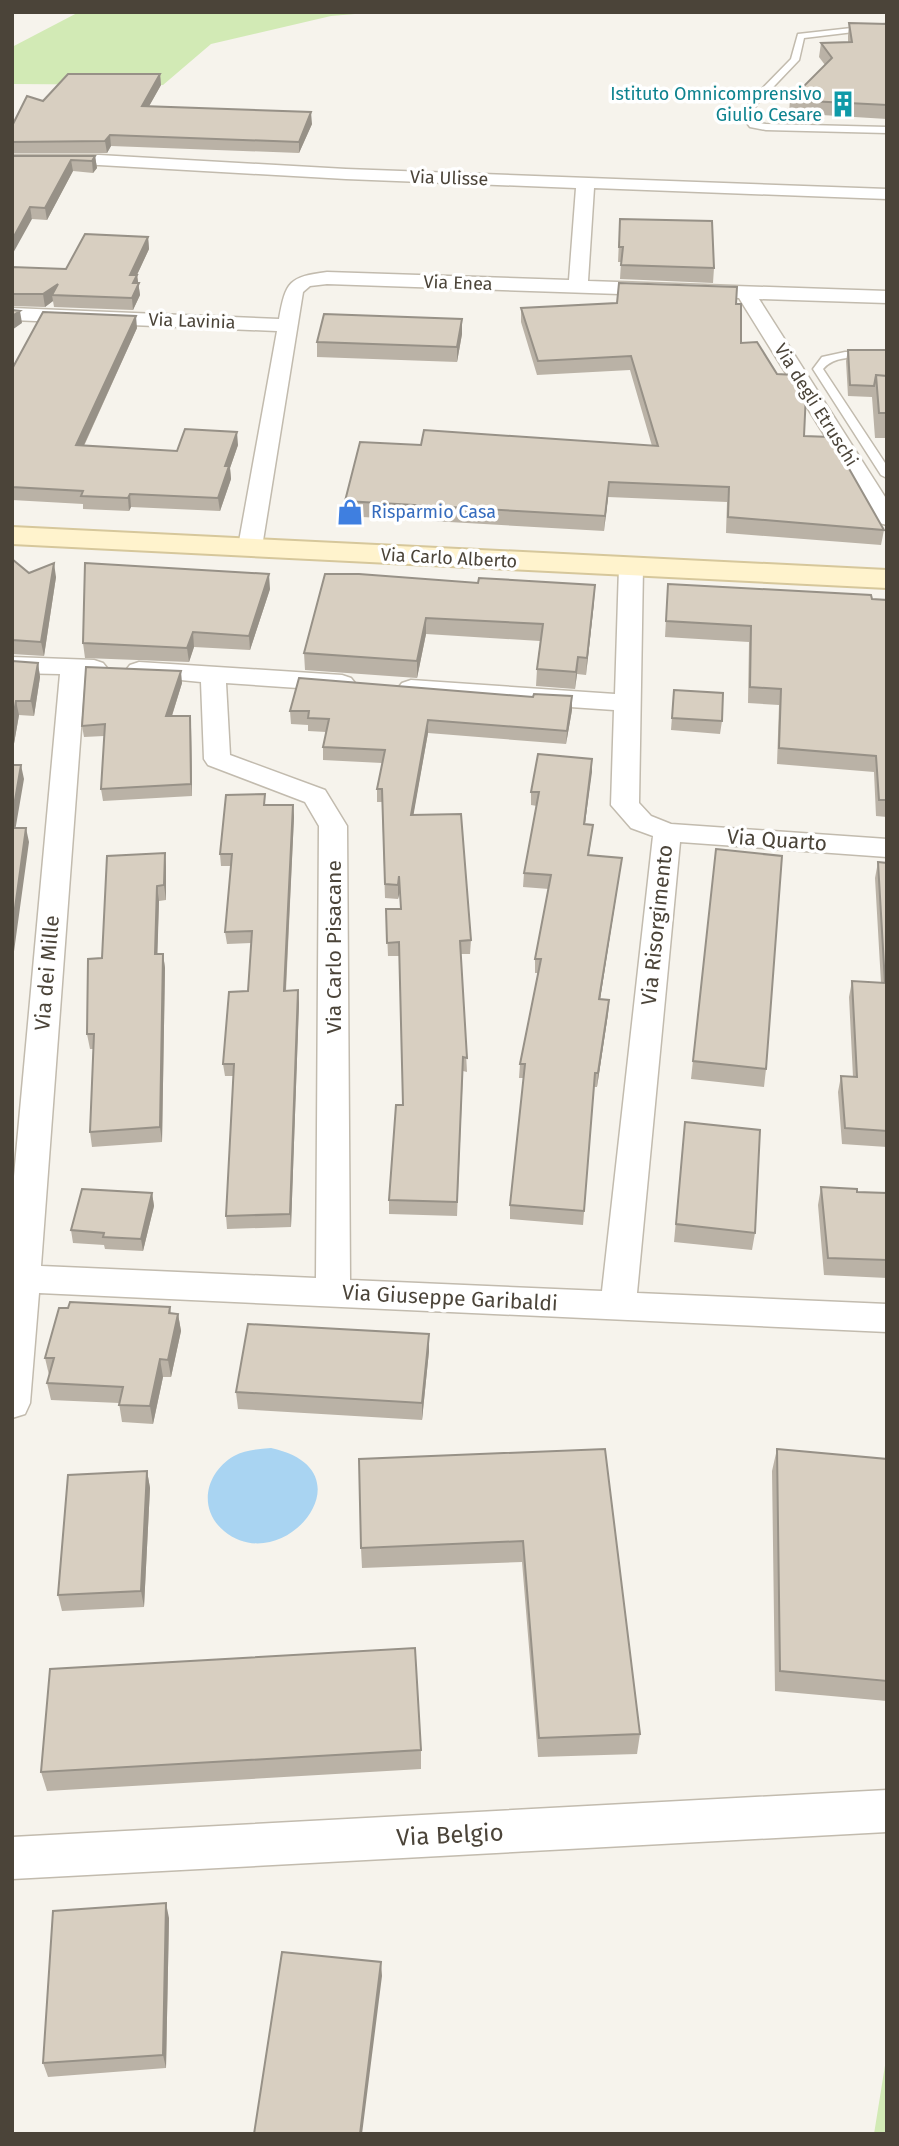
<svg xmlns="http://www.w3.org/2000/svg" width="899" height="2146" viewBox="0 0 899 2146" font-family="'Fira Sans',sans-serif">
  <rect width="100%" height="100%" fill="#f6f3ec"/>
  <path fill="#d2eab5" d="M79,12H379L331,16L211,44L163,85L12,84V47Z
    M887,2053V2134H874Z"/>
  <path fill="#a9d4f2" d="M271,1448C374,1470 283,1580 224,1531C197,1509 206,1472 234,1456C245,1450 258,1449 271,1448Z"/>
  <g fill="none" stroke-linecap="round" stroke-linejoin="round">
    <g stroke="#c2bbae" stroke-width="3">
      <path id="lane" d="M887,24V28L804,38L799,60L757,104L751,118L756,123L766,124L887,127V133L766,130L750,127L743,118L750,101L791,59L798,34Z
        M845,352L887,353V359C867,359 837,352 823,369L887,466V478L881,475L813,369L822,357Z"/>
    </g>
    <g stroke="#c2bbae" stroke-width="3">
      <path id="street" d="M12,155H99L346,169L887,189V199L594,188L588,281L887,291V303L759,299L887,500V525L879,523L876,518L739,298L327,284L310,286L303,292L262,547L258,552H242L238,547L277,331L12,320V308L279,319C286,281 289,277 327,272L569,280L576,188L346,179L99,165H12Z
        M631,560L639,562L643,567L639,803L651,816L671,824L887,839V857L680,842L637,1293L887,1304V1332L39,1293L30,1403L25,1414L12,1418V1198L60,674L12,673V657L94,660L103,663L107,668L103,673L85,675L41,1266L316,1278L319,826L305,802L208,765L204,759L201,682L130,675L126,670L130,665L139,662L342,675L351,678L355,683L351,688L342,691L226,683L230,755L325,790L347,826L350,1280L602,1291L653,836L631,828L611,805L614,710L411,696L402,693L398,688L402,683L411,680L615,694L619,567L623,562Z
        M887,1790V1832L12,1879V1837Z"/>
    </g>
    <g stroke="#d6c79b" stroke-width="4">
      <path id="secondary" d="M12,527L887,570V588L12,544Z"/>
    </g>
    <use href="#lane" fill="#fff" fill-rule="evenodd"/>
    <use href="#street" fill="#fff" fill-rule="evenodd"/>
    <use href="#secondary" fill="#fff3cd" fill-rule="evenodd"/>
  </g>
  <path fill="#bab2a6" d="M849,23L887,24V119L789,113L790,100L825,65L819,57L821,43L848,42V36Z
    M160,74L161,85L149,106L312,124L299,153L111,146L107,153H12V126L43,101Z
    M12,156H95L97,168L93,173L73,171L47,220L32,219Z
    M620,219L714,268L713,283L620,279L621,262H618Z
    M887,232V257L885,244Z
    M148,237L149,249L137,275L140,295L133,310L54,307L53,301L45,307L12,306V267L66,269Z
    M736,304L741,343L804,436L884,530L881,545L726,533L727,502L608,497L604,531L345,516V501L421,445L652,446L630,370L537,375L521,322V308Z
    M462,319V334L457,362L317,357V342Z
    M137,328L84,446L177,451L238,445L230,468L231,479L220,511L131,507L129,511L83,509V504L12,500V369Z
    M848,350H887V438H875L872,397L848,396L846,361Z
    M12,559L29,573L56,577L44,656L12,654Z
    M325,574L594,602L586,675L577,674L575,689L536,686L537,669L540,641L426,634L417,678L305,670L304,653Z
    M668,584L887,600V817L876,816L874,772L777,764L779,705L748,703L749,642L665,637Z
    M270,589L250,650L194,647L189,662L85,658L83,643Z
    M12,661L38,663L40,677L34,716L19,715L12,755Z
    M182,683L172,716L191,727L192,796L103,801L101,789L104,736L84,737L82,726Z
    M674,690L722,721L720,734L671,730Z
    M572,696V710L566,744L428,733L413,815L471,940L470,954H461L467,1072L463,1071L457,1216L389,1214V1200L403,1105L399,956H388L386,909H400V890L398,899L385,898L382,802H377V789L382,763L323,760V747L326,732L308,731V725L291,724L290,711L533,697Z
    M592,759L585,824L593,825L589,855L622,858L620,871L600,999L609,1000L608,1014L597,1087H594L583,1225L510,1219V1205L524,1078H519L520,1064L538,973H535V959L549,889L523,887L524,873L537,806L531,805V792Z
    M266,805H293L294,817L286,991L298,990L299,1003L291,1227L227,1229L226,1216L233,1076H225L223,1064L248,991L251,943L227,944L225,932L231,866H221L220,854Z
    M716,849L766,1069L764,1087L691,1079Z
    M165,853L166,867V900L159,901L157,954H163L165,968L162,1142L92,1147L90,1132L93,1049H90L87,1034L102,958Z
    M878,862L887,863V1147L842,1144L838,1092L841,1076L853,1077L849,997L852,981L881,983L875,878Z
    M685,1122L755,1233L752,1250L674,1242Z
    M821,1187L857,1192L887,1193V1278L824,1275L818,1205Z
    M152,1193L154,1206L143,1251L105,1249L104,1245L73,1243L71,1230Z
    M170,1307L171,1313L178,1314L181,1331L171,1377H163L153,1424L122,1422L119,1403L51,1400L47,1383L49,1375L45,1358L68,1308Z
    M429,1351L422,1420L238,1409L236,1392Z
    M605,1449L640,1734L637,1754L538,1757L522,1562L362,1568L361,1548Z
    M777,1449L887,1459V1701L775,1691L772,1471Z
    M147,1471L150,1488L144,1607L62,1611L58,1595Z
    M421,1750V1769L47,1791L41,1772Z
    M169,1918L166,2068L48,2077L43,2063Z"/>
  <path fill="#979187" d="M160,74L161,85L143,117L142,106Z
    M311,112L312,124L299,153V142Z
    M110,135L111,146L107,153L105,141Z
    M95,156L97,168L93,173L92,161Z
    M71,160L73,171L47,220L45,208Z
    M30,207L32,219L12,255V240Z
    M148,237L149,249L135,279L137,275L140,295L133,310L130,275Z
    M58,284L52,295L53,301L45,307L43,294Z
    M20,311L22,323L12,330V316Z
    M136,316L137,328L78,458L76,445Z
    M462,319V334L457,362V347Z
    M237,432L238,445L230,468L231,479L220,511L218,498L225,466Z
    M609,482L608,497L604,531L605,516Z
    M130,494L131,507L129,511L128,498Z
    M54,563L56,577L44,656L41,642Z
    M269,574L270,589L250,650L249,636Z
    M595,585L594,602L586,675L587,658Z
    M426,618V634L417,678V661Z
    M193,632L194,647L189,662L187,648Z
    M578,657L577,674L575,689L576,672Z
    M38,663L40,677L34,716L31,701Z
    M181,671L182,683L168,728L166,716Z
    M572,696V710L566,744L567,731Z
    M16,701L19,715L12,755V725Z
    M190,716L191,727L192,796L191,784Z
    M428,720V733L411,829V815Z
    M592,759V772L583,838L584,824Z
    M21,765L24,779L13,843L12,818Z
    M293,805L294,817L285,1003L284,991Z
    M26,828L29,842L12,966V930Z
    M165,853L166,867V900L164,885Z
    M622,858L620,871L598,1013L599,999Z
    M399,876L400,890L398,899V885Z
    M157,886L159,901L157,969L155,954Z
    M163,954L165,968L162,1142L160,1127Z
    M298,990L299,1003L291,1227L290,1214Z
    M609,1000L608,1014L597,1087L598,1073Z
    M152,1193L154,1206L143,1251L141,1239Z
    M178,1314L181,1331L171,1377L168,1360Z
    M429,1334V1351L422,1420V1403Z
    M160,1359L163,1377L153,1424L150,1406Z
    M147,1471L150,1488L144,1607L141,1591Z
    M166,1903L169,1918L166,2068L163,2055Z
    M381,1962L382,1976L362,2134H360Z"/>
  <path fill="#d8cfc1" stroke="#979187" stroke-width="2" d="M849,23L887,24V105L790,100L832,58L821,43L852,42Z
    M68,74H160L142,106L311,112L299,142L110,135L105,141L12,142V126L27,96L43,101Z
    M12,156H95L92,161L71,160L45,208L30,207L12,240Z
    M620,219L712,221L714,268L621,265L623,247H619Z
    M85,234L148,237L130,275H137L133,283H139L132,298L52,295L58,284L43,294H12V267L66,269Z
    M619,283L737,287L736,304H741V343L757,342L777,374L795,375L806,393L804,436L831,437L884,530L728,517L729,487L609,482L605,516L345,501L360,442L421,445L424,430L658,446L631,356L538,361L521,308L617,303Z
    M12,310L20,311L12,316Z
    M43,312L136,316L76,445L177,451L185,429L237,432L225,466H229L218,498L130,494L128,498L81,496L83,491L12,487V369Z
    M324,314L462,319L457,347L317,342Z
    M848,350H887V376L876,375L874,386L850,385Z
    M876,375L887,376V413H879Z
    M12,559L29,573L54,563L41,642L12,640Z
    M85,563L269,574L249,636L193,632L187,648L83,643Z
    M325,574H359L478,583L479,578L595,585L587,658L578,657L576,672L537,669L543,624L426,618L417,661L304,653Z
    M668,584L871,595L872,599L887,600V800H879L876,756L779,748L781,689L750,687L751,626L666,621Z
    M12,661L38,663L31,701H16L12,725Z
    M86,667L181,671L166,716H190L191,784L101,789L105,724L82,726Z
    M299,678L533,697L534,694L572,696L567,731L428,720L411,815L461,814L471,940L460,941L467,1058L463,1057L457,1202L389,1200L396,1105H403L399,942L387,943L386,909H401L399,876L398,885L385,884L382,789H377L385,750L323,747L329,719L308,718L309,711H290Z
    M674,690L723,693L722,721L672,718Z
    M538,754L592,759L584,824L593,825L588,855L622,858L599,999L609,1000L598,1073H595L584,1211L510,1205L525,1064H520L541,959H535L551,875L524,873L539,792H531Z
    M12,765H21L12,818Z
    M265,794L264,805H293L284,991L298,990L290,1214L226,1216L234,1064H223L229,992L248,991L252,931L225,932L232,854H220L226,795Z
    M12,828H26L12,930Z
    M716,849L782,856L766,1069L693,1061Z
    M165,853L164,885L157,886L155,954H163L160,1127L90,1132L94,1034H87L88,959L102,958L107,856Z
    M878,862L887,863V1131L845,1128L841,1076L857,1077L852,981L885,983Z
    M685,1122L760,1130L755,1233L676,1224Z
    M821,1187L857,1189V1192L887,1193V1260L828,1258Z
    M82,1189L152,1193L141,1239L103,1237L104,1233L71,1230Z
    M70,1302L170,1307L169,1313L178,1314L168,1360L160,1359L150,1406L119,1405L123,1387L47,1383L54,1358H45L59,1308H68Z
    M248,1324L429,1334L422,1403L236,1392Z
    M605,1449L640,1734L539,1738L523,1541L361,1548L359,1459Z
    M777,1449L887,1459V1681L780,1671Z
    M147,1471L141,1591L58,1595L68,1475Z
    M415,1648L421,1750L41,1772L50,1669Z
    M166,1903L163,2055L43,2063L53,1911Z
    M282,1952L381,1962L360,2134H254Z"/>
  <defs>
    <g id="building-bare" transform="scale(2.1)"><path d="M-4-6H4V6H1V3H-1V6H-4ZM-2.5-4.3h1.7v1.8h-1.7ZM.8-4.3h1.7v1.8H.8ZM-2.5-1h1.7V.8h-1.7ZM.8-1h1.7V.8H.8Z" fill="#0f9aa8" stroke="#fff" stroke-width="2.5" paint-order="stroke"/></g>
    <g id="shop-bare" transform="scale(2.1)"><path d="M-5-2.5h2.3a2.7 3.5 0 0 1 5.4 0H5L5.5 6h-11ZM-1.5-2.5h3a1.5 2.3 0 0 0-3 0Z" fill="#3f7fe0" stroke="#fff" stroke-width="2.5" paint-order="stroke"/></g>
  </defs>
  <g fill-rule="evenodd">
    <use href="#building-bare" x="843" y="104"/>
    <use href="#shop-bare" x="350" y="512"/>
  </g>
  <g text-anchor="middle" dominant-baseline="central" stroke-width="7" stroke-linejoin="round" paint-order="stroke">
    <g font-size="18" fill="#0d838f" stroke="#fff" text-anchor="end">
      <text x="822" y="94">Istituto Omnicomprensivo<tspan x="822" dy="21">Giulio Cesare</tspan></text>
    </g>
    <g font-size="18" fill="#4b4439" stroke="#fff">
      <text transform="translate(449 178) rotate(2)">Via Ulisse</text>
      <text transform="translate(458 283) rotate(2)">Via Enea</text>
      <text transform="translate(192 321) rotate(2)">Via Lavinia</text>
      <text transform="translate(816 405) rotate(58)">Via degli Etruschi</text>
      <text transform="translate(449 558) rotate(3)">Via Carlo Alberto</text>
    </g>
    <g font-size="18" fill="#366cbe" stroke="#fff" text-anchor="start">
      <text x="371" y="512">Risparmio Casa</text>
    </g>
    <g font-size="21" fill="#4b4439" stroke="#fff">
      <text transform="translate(777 840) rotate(4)">Via Quarto</text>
      <text transform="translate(657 925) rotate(-84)">Via Risorgimento</text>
      <text transform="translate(334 947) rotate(-90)">Via Carlo Pisacane</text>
      <text transform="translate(47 973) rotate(-85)">Via dei Mille</text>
      <text transform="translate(450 1298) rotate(3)">Via Giuseppe Garibaldi</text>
    </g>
    <g font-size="24" fill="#4b4439" stroke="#fff">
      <text transform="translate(450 1835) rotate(-3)">Via Belgio</text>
    </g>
  </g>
  <rect width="899" height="2146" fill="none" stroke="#4b4439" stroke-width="28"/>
</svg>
